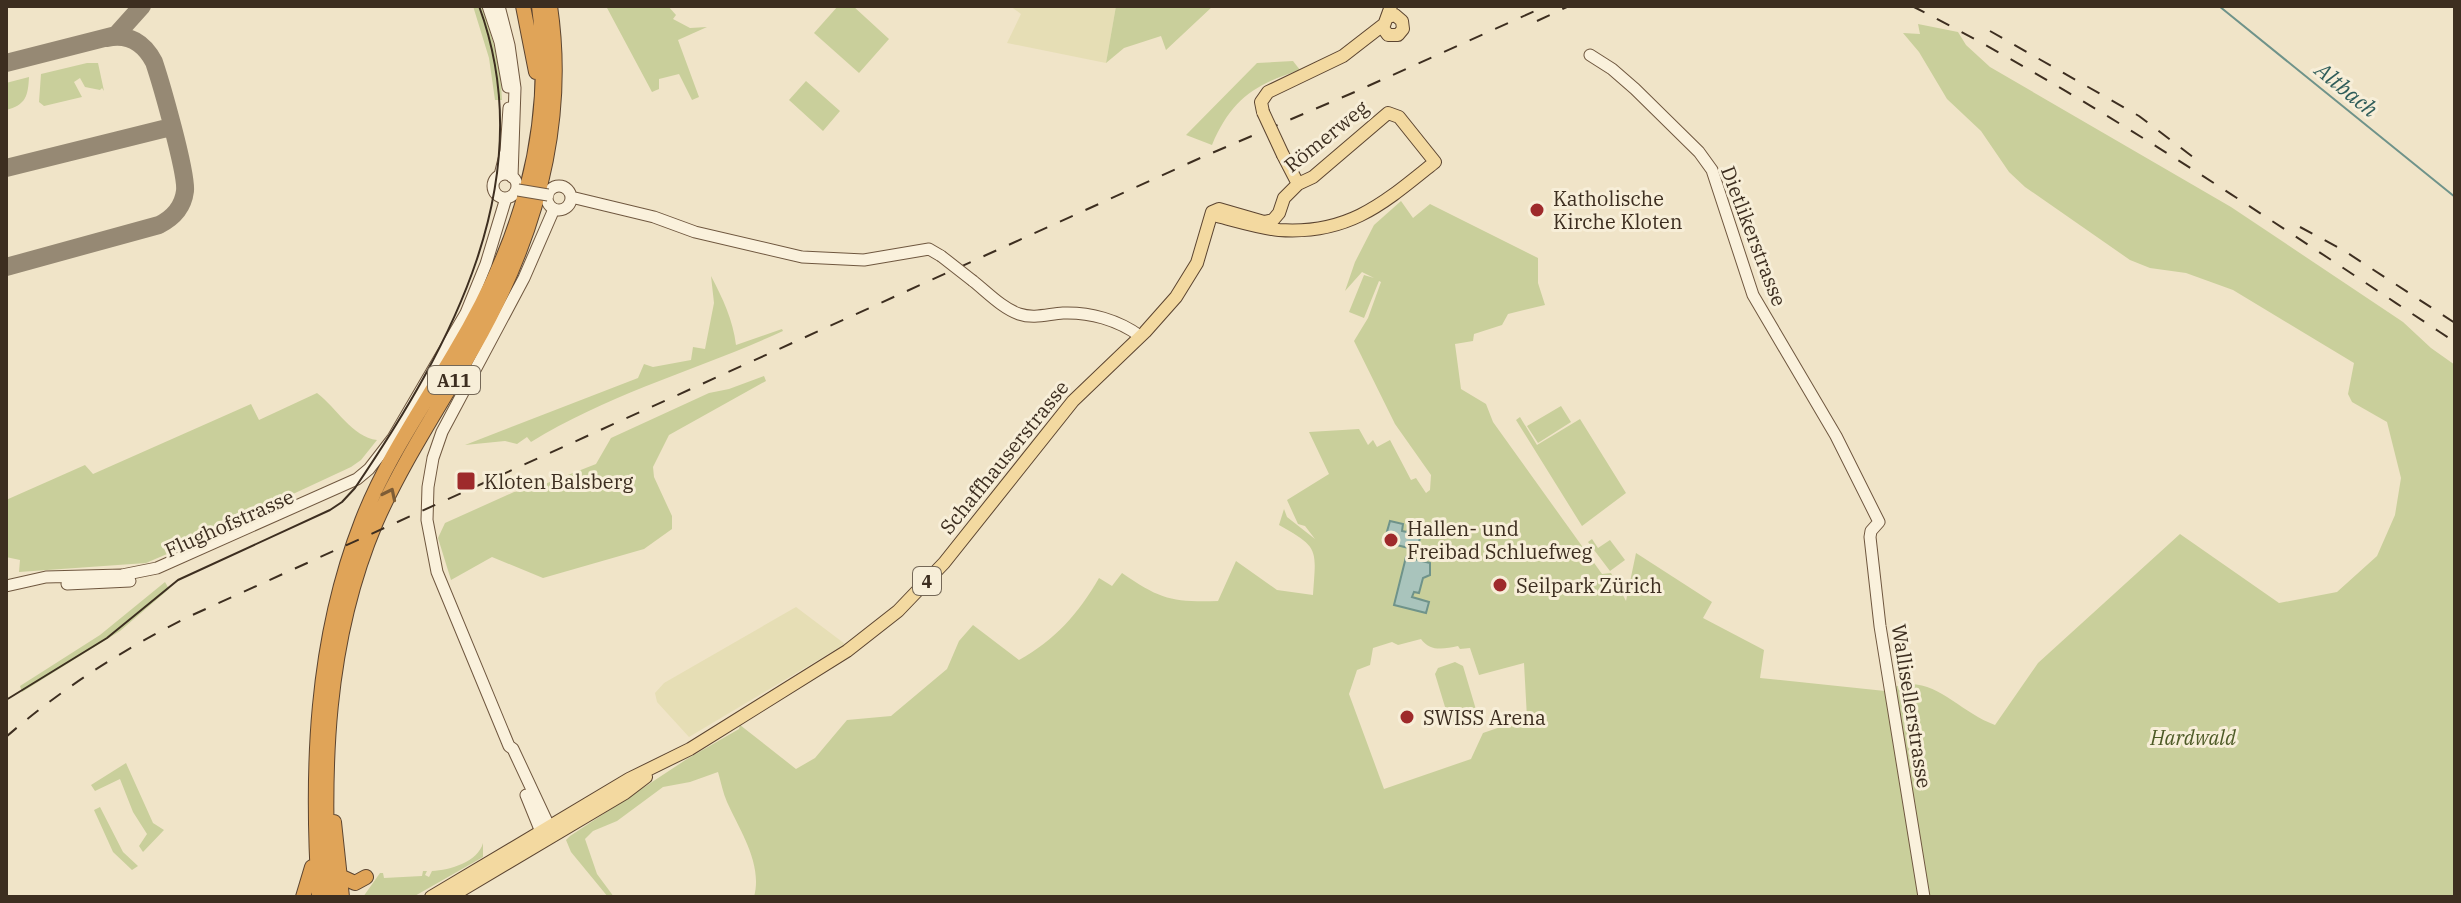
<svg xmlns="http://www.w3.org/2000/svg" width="2461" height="903" viewBox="0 0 2461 903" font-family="'IBM Plex Serif',serif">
  <rect width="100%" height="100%" fill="#f0e4c8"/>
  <path fill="#e6deb5" d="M1010,6H1116L1106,63L1007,43L1021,14Z
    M796,607L845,644L689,737L657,702L655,693L664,683Z"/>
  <path fill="#c9cf9b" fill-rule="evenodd" d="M473,6H481C493,36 501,68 502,100H495L489,58Z
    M606,6H668L676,15L673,19L690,28L707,27L678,40L699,97L692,100L679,74L659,79V89L652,92Z
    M838,6H853L889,39L859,73L814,33Z
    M1116,6H1213L1166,50L1161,36L1124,48L1106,63Z
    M1918,24L1958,32L1966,45L1990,67L2231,207L2403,322L2431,348L2455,365V897H754C763,864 740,831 727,802C723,793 721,782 718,772L690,782L663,787L617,821L593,831L585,839L597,874L614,897H608L571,852L566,840L570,836L687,759L739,729L740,725L796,769L815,758L847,720L891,716L947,669L959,641L973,625L1019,660C1055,640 1079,613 1099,578L1112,586L1122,573C1161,600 1172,602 1218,601L1236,561L1277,590L1313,595C1316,549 1320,548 1279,525L1284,509L1287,517L1315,539L1305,526L1298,524L1287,500L1329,474L1309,432L1359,429L1368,445L1373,440L1377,447L1390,440L1411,480L1416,478L1426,493L1430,490L1431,475L1395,424L1354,341L1368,318L1381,282L1379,281L1364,318L1349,312L1364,275L1374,278L1362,272L1345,291L1355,262L1374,225L1401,201L1413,218L1430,204L1538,258V283L1545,305L1508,314L1502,325L1474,334L1473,341L1455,344L1461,389L1486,404L1493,422L1602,574L1611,573L1626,601L1636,553L1712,602L1703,618L1764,650L1760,678L1885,691C1931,668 1955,711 1995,725L2038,663L2180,534L2279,603L2337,592L2377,556L2395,515L2401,478L2387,422L2352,402L2348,394L2354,363L2233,290L2186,273L2150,268L2130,260L2025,187L2009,172L1981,131L1947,99L1919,52L1903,33L1920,34ZM1421,639C1430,652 1444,649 1458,646L1460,649L1470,648L1479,675L1524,663L1527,718L1483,733L1471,759L1384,789L1349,694L1357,670L1370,665L1373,648L1392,642L1398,645Z
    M1293,61L1300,70C1255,84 1231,100 1212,145L1186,135L1257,63Z
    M87,63H98L104,91L102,88L100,90L85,87L80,78L74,82L82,97L44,106L39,102L41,74Z
    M29,77C28,96 26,105 6,110V83Z
    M806,81L840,111L823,131L789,100Z
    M711,276C723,299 733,320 736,345L782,329L783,331C700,369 610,393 531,442L527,437L517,444L505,441L465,445L638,378L644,364L653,367L691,360L693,347L705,349L714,303Z
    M764,376L766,381L669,435L653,467L654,477L672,516V529L644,549L543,578L492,557L451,580L438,538L445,523L514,492L532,489L596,464L611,438L709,393L729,389Z
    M317,393C337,408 352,437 377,440L361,460L351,467L250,514L251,518L146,563L19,572L20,560L6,557V500L85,465L93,474L251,404L259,420Z
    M1561,406L1571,422L1538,443L1527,426Z
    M1520,417L1537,445L1580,419L1626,493L1582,526L1516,420Z
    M1592,539L1598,548L1610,540L1625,560L1610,571L1588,542Z
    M165,582L169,589L120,631L22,692L20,686L100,635Z
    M1455,662L1463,666L1477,713L1473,718L1455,723L1449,720L1435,674L1438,668Z
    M126,763L153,823L164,830L143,852L139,846L147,834L133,812L120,779L95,791L91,785Z
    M100,807L123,852L138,866L132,870L113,852L94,810Z
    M483,843V857L413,897H363L380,873H383L384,878L422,876L423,871H427L425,875L429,877L432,871C450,870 478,862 483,843Z"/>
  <path fill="#a9c4bc" stroke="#6f938a" stroke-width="2" d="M1390,521L1403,524L1402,531L1407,532L1410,523L1423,526L1417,550L1384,542Z
    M1406,557L1430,563V575L1423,578L1419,593L1414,592L1412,597L1429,602L1426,613L1394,605Z"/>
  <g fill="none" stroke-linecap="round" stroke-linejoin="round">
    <path stroke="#6f938a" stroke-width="2" d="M2219,6L2455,197"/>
    <path stroke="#968974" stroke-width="18" d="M6,63L116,35L142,6
      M6,168L171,127
      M6,267L159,225C173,218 183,207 185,191C187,173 161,83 154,62C144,43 129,33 107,38"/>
    <g stroke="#6f573f" stroke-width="13">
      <path id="secondary" d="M488,6L500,42L508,87
        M499,6L509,45L515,88L512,177
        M1590,55L1612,69L1635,89L1699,152L1712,170L1753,295L1836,436L1879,522L1871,531L1870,537L1880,626L1924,897
        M493 186a12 12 0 1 1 24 0a12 12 0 1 1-24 0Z
        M500,175L506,151L509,108
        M547 198a12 12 0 1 1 24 0a12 12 0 1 1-24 0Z
        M571,197L654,217L695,232L802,257L864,260L929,249L941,256
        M973,281C987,292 1002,308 1019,314C1034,319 1048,314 1063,313C1090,312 1118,320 1140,336
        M67,584L130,581
        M6,586L46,577L122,575L157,568L357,479L369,469L393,438L466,313L486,264L506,198
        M526,795L541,832
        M549,826L513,749L509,746L437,572L427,520L428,487L433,458L442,432L524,278L554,209"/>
    </g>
    <g stroke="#5b4430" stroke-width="14">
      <path id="primary" d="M1388,17L1395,15L1402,21L1403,29L1398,35H1388L1383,28L1391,6
        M1263,112L1261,102L1268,92L1343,56L1383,25
        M1388,113L1399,117L1435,162C1384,203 1349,235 1279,230C1259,228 1237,221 1217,216L1212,212L1219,209L1264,222L1273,220L1279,213L1284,198L1298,184L1313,177Z
        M1283,155L1298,184
        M431,897L629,779L690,749L847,651L898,611L944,563L1073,401L1145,332L1176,297L1197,263L1212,212
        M450,897L625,793L646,777"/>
    </g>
    <g stroke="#5b4430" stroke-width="16">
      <path id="highway" d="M523,6L536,72
        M334,822L342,897
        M342,877L355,883L366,877
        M303,897L312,867
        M319,897C311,769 315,642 362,521C385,461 423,407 455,352C520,244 555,133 539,6
        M329,897C322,769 325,642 376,522C403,461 440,406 473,348C533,243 568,127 550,6"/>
    </g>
    <use href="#secondary" stroke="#faf1dc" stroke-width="11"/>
    <use href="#primary" stroke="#f3d9a0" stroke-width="12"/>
    <use href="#highway" stroke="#e0a458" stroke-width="14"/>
    <path stroke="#3d2e20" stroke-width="2" d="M6,700L107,638L178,580L330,510L342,502L355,488C451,346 543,180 479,6"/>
    <path stroke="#3d2e20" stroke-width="2" stroke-dasharray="14 14" stroke-linecap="butt" d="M1912,6C2102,103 2277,225 2455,342
      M1537,21L1569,6
      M1990,31L2139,116L2193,157
      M2300,227L2343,250L2455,323
      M6,737C61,689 122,650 188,617L1198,159L1357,91L1546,6"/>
    <g stroke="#6f573f" stroke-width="13" stroke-linecap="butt">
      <path id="secondary-bridge" d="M518,190L548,195
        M941,256L973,281"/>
    </g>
    <g stroke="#5b4430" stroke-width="14" stroke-linecap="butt">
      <path id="primary-bridge" d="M1263,112L1283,155"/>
    </g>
    <use href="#secondary-bridge" stroke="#faf1dc" stroke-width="11"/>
    <use href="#primary-bridge" stroke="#f3d9a0" stroke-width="12"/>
  </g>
  <defs><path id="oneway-chevron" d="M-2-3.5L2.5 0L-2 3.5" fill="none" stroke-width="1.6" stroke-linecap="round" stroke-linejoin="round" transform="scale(2)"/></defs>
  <use stroke="#7e5d36" href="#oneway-chevron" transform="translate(390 494) rotate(-64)"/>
  <g fill="#9e2a2b" stroke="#f7eed8" stroke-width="3">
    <circle cx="1537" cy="210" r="8"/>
    <rect x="456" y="471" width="20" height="20" rx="4"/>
    <circle cx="1391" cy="540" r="8"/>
    <circle cx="1500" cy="585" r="8"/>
    <circle cx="1407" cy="717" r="8"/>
  </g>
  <g text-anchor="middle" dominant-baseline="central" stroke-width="6" stroke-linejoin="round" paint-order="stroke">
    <g fill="#f7eed8" stroke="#756857" stroke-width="2">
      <rect x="428" y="366" width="52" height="28" rx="6"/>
      <rect x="913" y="567" width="28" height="28" rx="6"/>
    </g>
    <g font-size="18" font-weight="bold" fill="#3d2e20">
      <text x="454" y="380">A11</text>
      <text x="927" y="581">4</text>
    </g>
    <g font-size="20" fill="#3d2e20" stroke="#f7eed8">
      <text transform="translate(1326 136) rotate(-39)">Römerweg</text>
      <text transform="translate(1754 236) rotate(69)">Dietlikerstrasse</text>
      <text transform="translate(1004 457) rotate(-51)">Schaffhauserstrasse</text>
      <text transform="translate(229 523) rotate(-24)">Flughofstrasse</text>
      <text transform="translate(1912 706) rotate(81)">Wallisellerstrasse</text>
    </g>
    <g font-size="20" fill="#3d2e20" stroke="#f7eed8" text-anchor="start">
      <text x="1553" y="198">Katholische<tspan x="1553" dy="23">Kirche Kloten</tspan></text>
      <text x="484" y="481">Kloten Balsberg</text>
      <text x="1407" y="528">Hallen- und<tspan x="1407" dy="23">Freibad Schluefweg</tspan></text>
      <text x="1516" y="585">Seilpark Zürich</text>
      <text x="1423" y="717">SWISS Arena</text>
    </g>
    <g font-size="20" font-style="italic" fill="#4d5a26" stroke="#f7eed8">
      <text x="2193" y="737">Hardwald</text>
    </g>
    <g font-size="22" font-style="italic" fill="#2f5d5a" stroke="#f7eed8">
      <text transform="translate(2347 89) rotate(39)">Altbach</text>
    </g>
  </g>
  <rect width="2461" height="903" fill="none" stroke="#3d2e20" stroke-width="16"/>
</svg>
